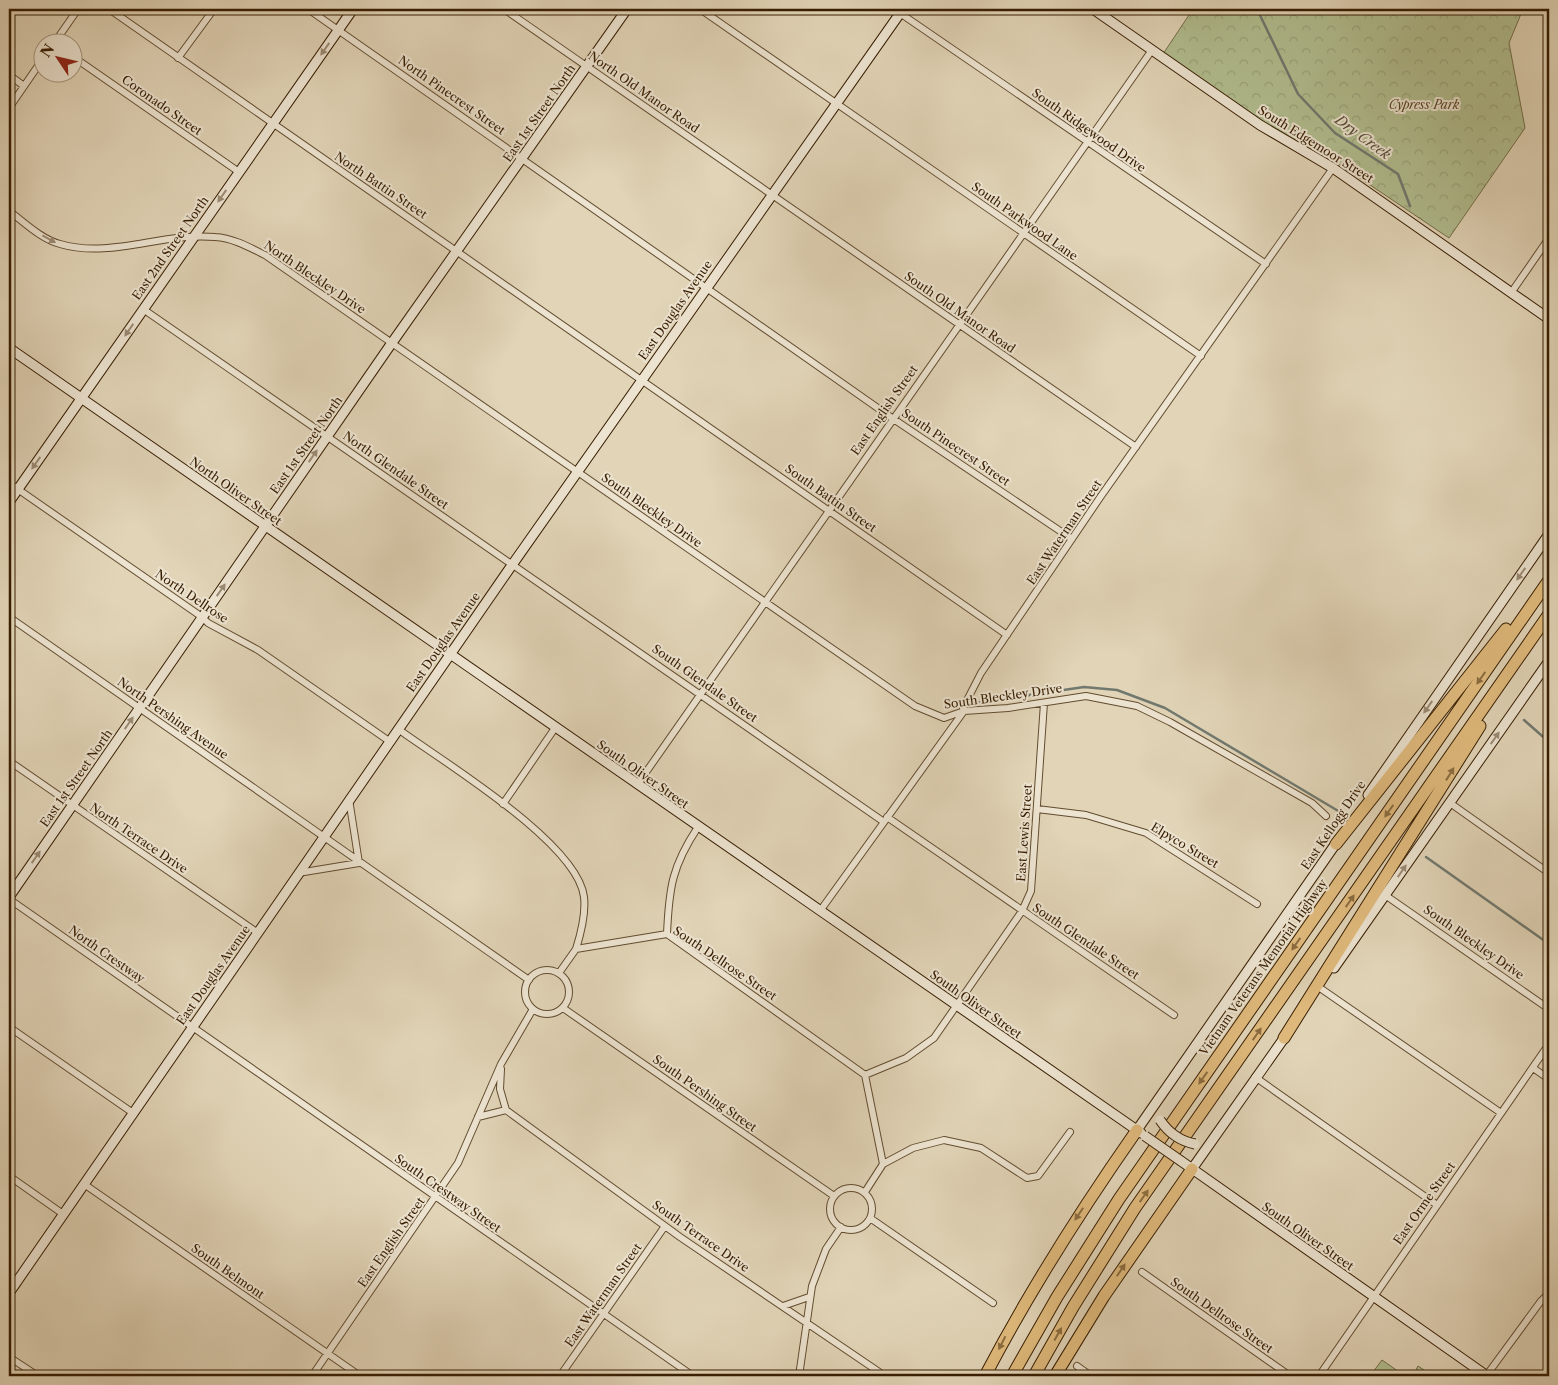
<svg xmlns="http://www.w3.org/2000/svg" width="1558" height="1385" viewBox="0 0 1558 1385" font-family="'Libre Caslon Text',serif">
  <defs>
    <pattern id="park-crowns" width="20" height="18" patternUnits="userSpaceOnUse" patternTransform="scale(1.25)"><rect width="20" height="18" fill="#b1bd8f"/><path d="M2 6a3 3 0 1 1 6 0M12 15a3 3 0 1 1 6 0" fill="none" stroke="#99a27a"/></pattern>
  </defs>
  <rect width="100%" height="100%" fill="#e1d4b7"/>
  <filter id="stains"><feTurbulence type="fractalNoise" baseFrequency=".004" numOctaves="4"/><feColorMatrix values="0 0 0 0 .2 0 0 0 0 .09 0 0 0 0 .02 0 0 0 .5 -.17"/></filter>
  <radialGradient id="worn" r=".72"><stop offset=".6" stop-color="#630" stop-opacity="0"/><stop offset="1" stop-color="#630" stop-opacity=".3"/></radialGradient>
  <path fill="url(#park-crowns)" stroke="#746e48" d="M1193,9H1523L1509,43L1525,128L1449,238L1321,152L1283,138L1161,57Z
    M1418,1366L1433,1376H1413Z"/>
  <path fill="#b1bd8f" stroke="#746e48" d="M1382,1360L1405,1376H1370Z"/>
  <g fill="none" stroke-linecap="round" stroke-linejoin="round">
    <path stroke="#71796f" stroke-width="2.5" d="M1257,9L1298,94L1335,133L1398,174L1410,206
      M976,703L1084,687L1117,690L1165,708L1345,815
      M1524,720L1549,742
      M1426,857L1549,944"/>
    <g stroke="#624c2f" stroke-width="8">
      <path id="street" d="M109,9L1007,635
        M308,9L892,418L1072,539
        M504,9L1136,447
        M700,9L1201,356
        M894,9L1266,264
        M55,42L78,9
        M72,56L239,172
        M178,58L214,9
        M9,75L24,86
        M9,108L42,60
        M9,211C24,222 41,239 60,244C111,259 163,232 215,237C233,238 249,247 265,255L915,706L944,718L964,711L1008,708L1086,696L1137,706L1170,722L1312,803L1326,816
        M1511,293L1549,238
        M143,309L884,822
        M9,483L202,617L208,623L258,650L389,741
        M9,617L529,980
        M398,729C442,761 578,843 584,897C586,914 581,933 576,949L667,934L865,1075L883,1164
        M9,761L258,933
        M637,785L1152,50
        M1450,803L1549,873
        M503,804L555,728
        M1037,809L1086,815L1146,833L1257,904
        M887,817L1174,1015
        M298,873L359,863L349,799
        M1385,895L1549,1009
        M9,899L693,1376
        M820,911L964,711L963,708L981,673L1101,496L1333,168
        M667,934C669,888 672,866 698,827
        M525 992a22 22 0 1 1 44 0a22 22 0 1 1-44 0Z
        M559,973L576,949
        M1320,988L1501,1113
        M563,1008L834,1196
        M9,1027L133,1113
        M1533,1068L1549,1079
        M865,1075L906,1058L934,1038L1022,911L1031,891L1044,703
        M1255,1077L1437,1205
        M506,1110L680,1237L885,1376
        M478,1117L506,1110L500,1089L501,1069
        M9,1176L63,1214
        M84,1184L360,1376
        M830 1209a21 21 0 1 1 42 0a21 21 0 1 1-42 0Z
        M865,1192L883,1164L913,1148L944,1140L981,1148L1027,1178L1038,1176L1070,1132
        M870,1218L993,1303
        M1142,1272L1290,1376
        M783,1306L809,1297
        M9,1357L38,1376
        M1077,1366L1091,1376
        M312,1376L458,1163L501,1064L533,1009
        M560,1376L665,1226
        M799,1376L812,1286L826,1249L841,1227
        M1319,1376L1549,1044
        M1486,1376L1541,1301L1549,1293"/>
    </g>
    <g stroke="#381e02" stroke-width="11">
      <path id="secondary" d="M1093,9L1260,125L1333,168L1549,319
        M9,348L1141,1133
        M9,502L353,9
        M1368,795L1549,534
        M9,897L389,347L627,9
        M1334,968L1549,661
        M1137,1130L1339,839
        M1181,1161L1487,1376
        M1192,1169L1287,1034
        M9,1293L512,565L903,9"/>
    </g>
    <g stroke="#381e02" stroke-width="13">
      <path id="highway" d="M1336,844L1506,629
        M1284,1038L1480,726
        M985,1376C1030,1290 1081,1210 1137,1130
        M1012,1376L1057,1297L1119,1199L1549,580
        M1034,1376L1073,1307L1135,1208L1549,614
        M1055,1376L1104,1296L1192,1169"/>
    </g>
    <use href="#street" stroke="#ece3d0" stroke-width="6"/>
    <use href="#secondary" stroke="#ece3d0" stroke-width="9"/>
    <use href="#highway" stroke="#e0ba7c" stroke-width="11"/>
    <g stroke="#381e02" stroke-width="11" stroke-linecap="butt">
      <path id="secondary-bridge" d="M1160,1120C1168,1132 1180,1141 1195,1144
        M1145,1136L1181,1161"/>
    </g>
    <use href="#secondary-bridge" stroke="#ece3d0" stroke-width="9"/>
  </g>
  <defs><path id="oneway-solid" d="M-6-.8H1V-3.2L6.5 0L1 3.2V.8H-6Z" transform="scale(1.25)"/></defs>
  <g fill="#9b8a73">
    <use href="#oneway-solid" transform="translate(325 49) rotate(125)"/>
    <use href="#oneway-solid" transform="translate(222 196) rotate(125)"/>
    <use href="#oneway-solid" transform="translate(49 239) rotate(29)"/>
    <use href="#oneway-solid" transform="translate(129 330) rotate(125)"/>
    <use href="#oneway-solid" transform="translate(313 456) rotate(-55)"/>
    <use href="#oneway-solid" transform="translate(36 463) rotate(125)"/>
    <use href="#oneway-solid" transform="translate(1521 574) rotate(125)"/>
    <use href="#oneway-solid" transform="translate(221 590) rotate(-55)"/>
    <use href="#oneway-solid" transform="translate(1428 707) rotate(125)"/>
    <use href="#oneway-solid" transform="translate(129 723) rotate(-55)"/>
    <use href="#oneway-solid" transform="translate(1495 738) rotate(-55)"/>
    <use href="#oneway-solid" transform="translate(36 857) rotate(-55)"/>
    <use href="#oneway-solid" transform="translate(1402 871) rotate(-55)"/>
  </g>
  <g fill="#8c6c3f">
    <use href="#oneway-solid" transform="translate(1481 678) rotate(125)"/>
    <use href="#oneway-solid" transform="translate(1450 774) rotate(-58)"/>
    <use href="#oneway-solid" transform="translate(1389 811) rotate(125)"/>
    <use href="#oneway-solid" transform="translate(1350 901) rotate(-55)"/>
    <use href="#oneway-solid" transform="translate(1296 944) rotate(125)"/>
    <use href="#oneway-solid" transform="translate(1257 1034) rotate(-55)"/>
    <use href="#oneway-solid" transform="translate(1203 1078) rotate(125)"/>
    <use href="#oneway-solid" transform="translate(1144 1196) rotate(-55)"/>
    <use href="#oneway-solid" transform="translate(1079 1214) rotate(124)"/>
    <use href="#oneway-solid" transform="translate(1121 1270) rotate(-56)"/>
    <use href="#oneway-solid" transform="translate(1058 1334) rotate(-61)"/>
    <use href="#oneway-solid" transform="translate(1002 1343) rotate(117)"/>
  </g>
  <g text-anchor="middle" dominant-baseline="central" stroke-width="4" stroke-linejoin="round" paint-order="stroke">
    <g font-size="12" fill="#381e02" stroke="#ece3d0">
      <text transform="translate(644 92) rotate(35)">North Old Manor Road</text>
      <text transform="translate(452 95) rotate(35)">North Pinecrest Street</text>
      <text transform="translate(162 105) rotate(35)">Coronado Street</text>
      <text transform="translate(539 113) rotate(-55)">East 1st Street North</text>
      <text transform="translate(1089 130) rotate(35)">South Ridgewood Drive</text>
      <text transform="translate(1316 144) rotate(32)">South Edgemoor Street</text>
      <text transform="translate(381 185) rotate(34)">North Battin Street</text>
      <text transform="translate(1025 221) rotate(35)">South Parkwood Lane</text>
      <text transform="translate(170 248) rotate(-55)">East 2nd Street North</text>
      <text transform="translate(315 277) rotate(34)">North Bleckley Drive</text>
      <text transform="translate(675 310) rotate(-55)">East Douglas Avenue</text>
      <text transform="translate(960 312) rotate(35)">South Old Manor Road</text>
      <text transform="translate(884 410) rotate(-55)">East English Street</text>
      <text transform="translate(306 445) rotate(-55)">East 1st Street North</text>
      <text transform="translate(956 447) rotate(34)">South Pinecrest Street</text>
      <text transform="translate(396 470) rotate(35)">North Glendale Street</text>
      <text transform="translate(236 491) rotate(35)">North Oliver Street</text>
      <text transform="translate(831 498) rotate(35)">South Battin Street</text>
      <text transform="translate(652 510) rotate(35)">South Bleckley Drive</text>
      <text transform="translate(1064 532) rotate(-56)">East Waterman Street</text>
      <text transform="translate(192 596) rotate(34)">North Dellrose</text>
      <text transform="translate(443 642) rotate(-55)">East Douglas Avenue</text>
      <text transform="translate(705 683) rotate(35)">South Glendale Street</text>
      <text transform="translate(1003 696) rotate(-8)">South Bleckley Drive</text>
      <text transform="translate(173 718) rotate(35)">North Pershing Avenue</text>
      <text transform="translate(643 774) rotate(35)">South Oliver Street</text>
      <text transform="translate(76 778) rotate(-55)">East 1st Street North</text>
      <text transform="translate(1333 825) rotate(-56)">East Kellogg Drive</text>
      <text transform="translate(1024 833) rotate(-86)">East Lewis Street</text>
      <text transform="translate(139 838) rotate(34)">North Terrace Drive</text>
      <text transform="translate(1185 845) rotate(31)">Elpyco Street</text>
      <text transform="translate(1086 941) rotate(34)">South Glendale Street</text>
      <text transform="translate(1474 942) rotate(35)">South Bleckley Drive</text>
      <text transform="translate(107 954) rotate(35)">North Crestway</text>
      <text transform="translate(725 963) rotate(34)">South Dellrose Street</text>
      <text transform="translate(1263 967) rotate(-55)">Vietnam Veterans Memorial Highway</text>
      <text transform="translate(213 975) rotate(-55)">East Douglas Avenue</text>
      <text transform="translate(976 1004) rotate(35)">South Oliver Street</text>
      <text transform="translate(705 1093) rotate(35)">South Pershing Street</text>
      <text transform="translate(448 1193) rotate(35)">South Crestway Street</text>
      <text transform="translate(1424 1203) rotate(-55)">East Orme Street</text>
      <text transform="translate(701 1236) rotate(35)">South Terrace Drive</text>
      <text transform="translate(1308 1236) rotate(35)">South Oliver Street</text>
      <text transform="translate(391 1242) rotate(-55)">East English Street</text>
      <text transform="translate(228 1271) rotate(35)">South Belmont</text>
      <text transform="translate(603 1295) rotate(-55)">East Waterman Street</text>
      <text transform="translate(1222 1315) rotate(35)">South Dellrose Street</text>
    </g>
    <g font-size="12" font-style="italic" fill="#564625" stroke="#ece3d0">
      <text x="1424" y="104">Cypress Park</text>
    </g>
    <g font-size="14" font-style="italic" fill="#544c38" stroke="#ece3d0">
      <text transform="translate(1363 137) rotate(36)">Dry Creek</text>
    </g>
  </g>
  <rect width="1558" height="1385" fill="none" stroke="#e1d4b7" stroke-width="30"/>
  <rect x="10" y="10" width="1538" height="1365" fill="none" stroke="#381e02" stroke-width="2.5"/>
  <rect x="15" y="15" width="1528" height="1355" fill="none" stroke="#381e02"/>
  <g transform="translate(58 58) rotate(305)"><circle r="24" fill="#ece3d0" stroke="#a4947e"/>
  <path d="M0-4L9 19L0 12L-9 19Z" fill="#8f2418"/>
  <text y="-8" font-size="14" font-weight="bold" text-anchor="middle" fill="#381e02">N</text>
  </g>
  <rect width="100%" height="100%" filter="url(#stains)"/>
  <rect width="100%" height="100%" fill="url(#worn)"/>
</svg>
